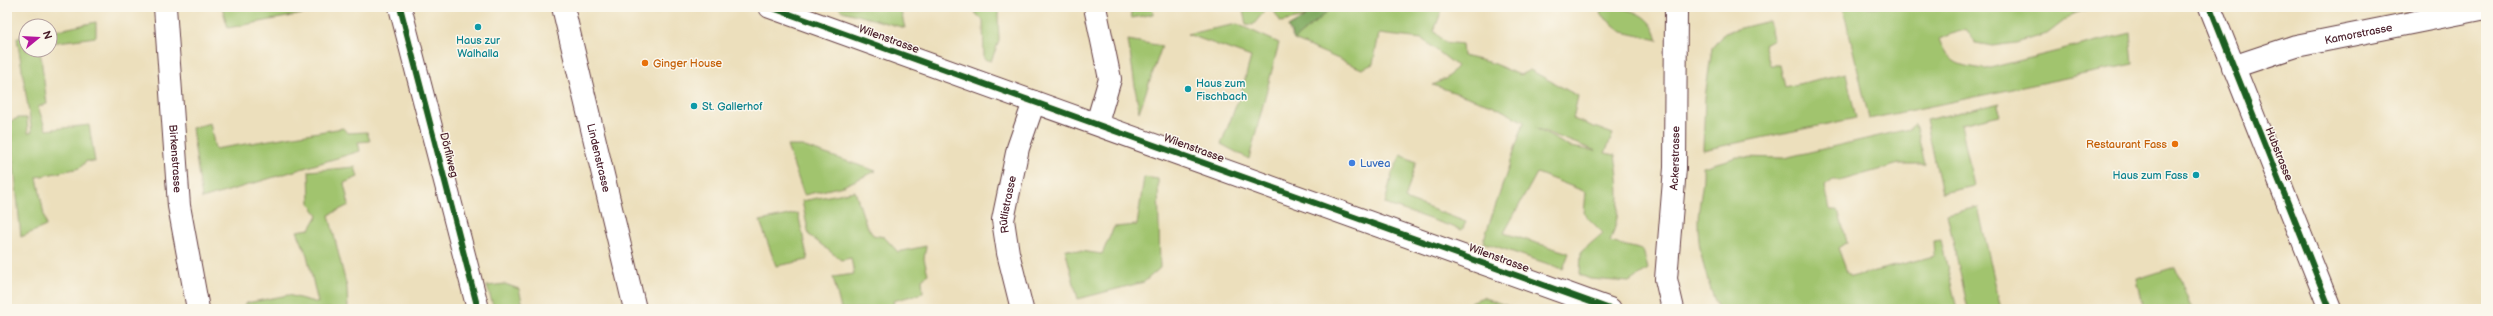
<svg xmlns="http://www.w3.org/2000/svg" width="2493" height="316" viewBox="0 0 2493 316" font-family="'Balsamiq Sans',sans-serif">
  <rect width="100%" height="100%" fill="#fbf7ec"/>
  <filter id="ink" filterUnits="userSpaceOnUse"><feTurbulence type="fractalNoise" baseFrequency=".025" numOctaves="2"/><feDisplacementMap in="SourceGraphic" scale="8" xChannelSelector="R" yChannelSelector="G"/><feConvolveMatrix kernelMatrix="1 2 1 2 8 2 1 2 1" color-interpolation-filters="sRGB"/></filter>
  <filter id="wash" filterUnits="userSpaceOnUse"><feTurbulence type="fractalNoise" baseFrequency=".012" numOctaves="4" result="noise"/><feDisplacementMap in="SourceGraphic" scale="16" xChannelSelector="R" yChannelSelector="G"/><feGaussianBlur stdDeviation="0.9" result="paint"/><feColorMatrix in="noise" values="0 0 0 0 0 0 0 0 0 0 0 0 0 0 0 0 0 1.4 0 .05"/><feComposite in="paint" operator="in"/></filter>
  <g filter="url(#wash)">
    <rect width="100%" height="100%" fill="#ecdfbc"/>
    <path fill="#a1c46e" stroke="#76724c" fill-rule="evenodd" d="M222,7H340L228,28Z
      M838,7H900L905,28L842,11Z
      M974,7H1002L998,14L999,41L991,61L984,59L983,20L976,14Z
      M1129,7H1152L1153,14L1132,18Z
      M1242,7H1261L1264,12L1253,25L1246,24Z
      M1271,7H1310L1305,17L1281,22Z
      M1333,7H1443L1434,31L1444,42L1462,44L1463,56L1492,63L1520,75L1530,70L1578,96L1573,119L1613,134L1605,153L1615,155C1620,185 1622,213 1610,242L1643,250L1648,269L1629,282L1590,279L1580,275L1581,252L1603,233L1584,214L1586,192L1537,173L1504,233L1569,253L1563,269L1483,242L1524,122L1494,106L1433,85L1447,78L1457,66L1422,39L1379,34L1373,64L1362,69L1294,40ZM1535,128L1596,151L1570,147Z
      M1599,7C1625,7 1651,11 1658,40L1622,32L1600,14L1602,9Z
      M1843,7H2095L2073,14L2047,34L2016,43L1992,46L1976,43L1966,29L1939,39C1949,65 1960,66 1986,69L2130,33L2133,64L1869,119Z
      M1769,21L1773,39L1764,44L1770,65H1780L1785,87L1846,73L1856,118L1703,150L1705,97L1712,48L1725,32Z
      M96,22V37L50,43V32Z
      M1237,24L1279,43L1249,159L1221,144L1241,93L1251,57L1187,34Z
      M26,36V50H40L47,104L38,107L46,130L89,125L95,162L86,161L80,168L37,177L46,226L21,237L11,135L7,137V123L18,118H27L28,133L32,132L17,38Z
      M1128,40L1162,46L1139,112Z
      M2000,103L1997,107L2000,115L1961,124L1974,186L1942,193L1926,120Z
      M210,123L215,149L343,128L347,133L367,132L370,141L358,142L360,151L202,199L192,128Z
      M1915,124L1925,164H1899L1843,180H1833L1825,186L1830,210H1838L1847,242L1838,248L1847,272L1851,277L1934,256L1933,241L1941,240L1957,309H1780L1777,302L1758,309H1718C1707,280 1697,251 1698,219C1699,201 1704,185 1703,167L1737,157L1784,158L1909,129Z
      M787,146H802L876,171L843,186L804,195Z
      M1401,155L1416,162L1405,199L1466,222L1462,230L1385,204L1392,173Z
      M355,167L358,177L344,183L349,205L329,215L347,288L348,309H240L247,303L288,295L318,303L307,255L297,231L310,229L318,215L310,204L309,171Z
      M1144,177L1158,179L1160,268L1144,282L1078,299L1065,249L1102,254L1114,227L1137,225Z
      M855,191L866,225L873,235L884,237L898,252L926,246L924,259L928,274L922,279L923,293L893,301L895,309H841L833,277L854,274L851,258L841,260L809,235L802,201Z
      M1978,207L2001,309H1968L1947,214Z
      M798,213L808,260L776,266L760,221Z
      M2175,267L2192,309H2144L2137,279Z
      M505,284L519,289L524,309H494L487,286Z
      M1483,297L1516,309H1473L1471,302Z"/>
    <path fill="#80aa61" stroke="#656446" d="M1310,7H1333L1294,40L1288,27L1305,17Z"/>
  </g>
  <g filter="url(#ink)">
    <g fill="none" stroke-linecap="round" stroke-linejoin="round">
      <g stroke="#623c41" stroke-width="24">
        <g id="minor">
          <path id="s1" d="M165,7L179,206L198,309"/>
          <path d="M400,7L478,309"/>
          <path id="s2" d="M563,7L635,309"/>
          <path d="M770,7L1610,309"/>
          <path d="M1095,7L1110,79L1097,123"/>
          <path id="s3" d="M2233,67L2296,46L2486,8"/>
          <path id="s4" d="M1022,309L1008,253L1003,220L1018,148L1034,102"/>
          <path id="s5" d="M1673,309L1666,279L1675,168L1676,7"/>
        </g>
      </g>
      <g stroke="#623c41" stroke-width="24">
        <path id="tertiary" d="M2210,7L2330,309"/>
      </g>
      <use href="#minor" stroke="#fff" stroke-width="22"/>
      <use href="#tertiary" stroke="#fff" stroke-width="22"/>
      <g stroke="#fbf7ec" stroke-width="8">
        <path id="cycleway" d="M400,7L478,309
          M770,7L1610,309
          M2210,7L2330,309"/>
      </g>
      <use href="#cycleway" stroke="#1b5e20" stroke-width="6"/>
    </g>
  </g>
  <g fill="#0f9aa8" stroke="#fbf7ec" stroke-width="1.5">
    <circle cx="478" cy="27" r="4"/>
    <circle cx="1188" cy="89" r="4"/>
    <circle cx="694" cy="106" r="4"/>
    <circle cx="2196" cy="175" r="4"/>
  </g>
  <g fill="#e8710a" stroke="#fbf7ec" stroke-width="1.5">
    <circle cx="645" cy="63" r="4"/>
    <circle cx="2175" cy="144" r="4"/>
  </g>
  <circle fill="#3f7fe0" stroke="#fbf7ec" stroke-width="1.5" cx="1352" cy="163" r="4"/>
  <g text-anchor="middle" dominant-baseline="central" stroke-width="3" stroke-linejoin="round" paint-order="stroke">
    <g font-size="11" fill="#4a1f2b" stroke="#fbf7ec">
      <text stroke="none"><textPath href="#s3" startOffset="130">Kamorstrasse</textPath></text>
      <text transform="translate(889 39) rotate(20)">Wilenstrasse</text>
      <text transform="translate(1194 148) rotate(20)">Wilenstrasse</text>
      <text transform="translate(2279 154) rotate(68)">Hubstrasse</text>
      <text transform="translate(449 155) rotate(76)">Dörfliweg</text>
      <text stroke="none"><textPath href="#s2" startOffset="155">Lindenstrasse</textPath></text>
      <text stroke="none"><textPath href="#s5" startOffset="152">Ackerstrasse</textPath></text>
      <text stroke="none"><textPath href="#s1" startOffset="152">Birkenstrasse</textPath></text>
      <text stroke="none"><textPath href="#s4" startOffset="107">Rütlistrasse</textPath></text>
      <text transform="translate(1499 258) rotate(20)">Wilenstrasse</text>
    </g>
    <g font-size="11" fill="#0d838f" stroke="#fbf7ec" text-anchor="start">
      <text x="478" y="40" text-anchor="middle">Haus zur<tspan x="478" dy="13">Walhalla</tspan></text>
      <text x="1196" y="83">Haus zum<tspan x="1196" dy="13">Fischbach</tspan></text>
      <text x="702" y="106">St. Gallerhof</text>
      <text x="2188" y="175" text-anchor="end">Haus zum Fass</text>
    </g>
    <g font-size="11" fill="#c56008" stroke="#fbf7ec" text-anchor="start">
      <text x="653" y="63">Ginger House</text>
      <text x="2167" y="144" text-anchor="end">Restaurant Fass</text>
    </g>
    <g font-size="11" fill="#366cbe" stroke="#fbf7ec" text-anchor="start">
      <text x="1360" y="163">Luvea</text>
    </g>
  </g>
  <rect width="2493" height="316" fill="none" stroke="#fbf7ec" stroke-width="24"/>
  <g transform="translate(38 38) rotate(72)"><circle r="19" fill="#fbf7ec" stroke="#b4a19f"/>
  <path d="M0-3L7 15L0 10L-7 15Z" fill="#b5179e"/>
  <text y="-6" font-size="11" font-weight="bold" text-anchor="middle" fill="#4a1f2b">N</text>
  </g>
</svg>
